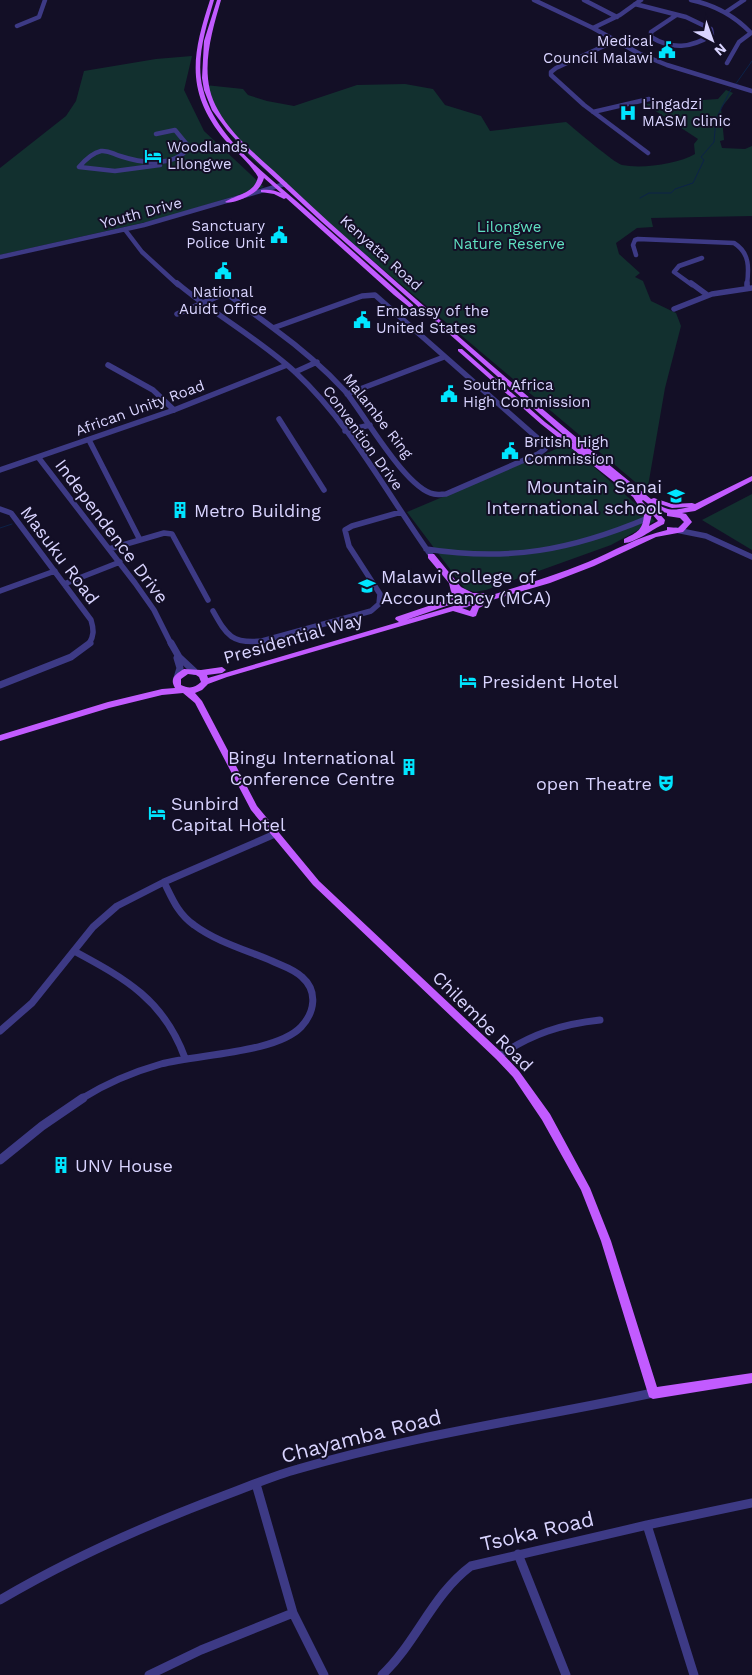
<svg xmlns="http://www.w3.org/2000/svg" width="752" height="1675" viewBox="0 0 752 1675" font-family="'Work Sans',sans-serif">
  <rect width="100%" height="100%" fill="#130f26"/>
  <path fill="#12302f" d="M192,56L184,90L204,131L264,187L160,219L0,255V168L66,116L76,101L84,71L156,59Z
    M405,84L433,89L445,105L481,116L490,131L566,122C575,129 614,163 622,165C642,169 678,164 695,154L694,144L698,139L645,104L718,99L726,90L733,93L721,108L724,140L720,141L722,148L745,149L752,146V216L651,218L653,227L637,228L616,243L619,254L640,273L635,277L643,281L651,301L676,313L681,326L665,388L647,492L251,158C226,132 218,118 205,85L243,89L248,95L267,101L294,106L357,85Z
    M568,444L655,521L611,545L486,590L475,592L465,589L407,512Z
    M752,494V550L702,520Z"/>
  <g fill="none" stroke-linecap="round" stroke-linejoin="round">
    <path stroke="#0c2248" stroke-width="1" d="M735,85L752,61
      M640,198L649,193H671L675,189L693,183L704,160L701,157L714,142L716,119L731,89
      M0,528L12,524"/>
    <path stroke="#3d3a85" stroke-width="4.5" d="M534,0L593,28L640,54L667,65L752,91
      M584,0L617,17
      M691,0C715,5 734,15 751,33L739,42L727,63
      M635,4L686,17L711,29L712,35C691,48 672,50 651,37V32L675,16
      M726,12L744,0
      M17,26L39,17L45,0
      M593,28L620,15L641,0
      M615,41L556,68L551,72V75L584,105L648,153
      M593,112L649,99
      M156,134L175,130L189,147C175,168 141,163 120,156C113,154 109,150 101,151C92,153 85,160 79,167L115,171L160,165
      M126,231L142,252L178,285
      M636,255L633,245L635,240L638,239L734,243C750,253 749,268 747,285
      M0,257L144,225L285,184
      M692,285L674,272L679,266L702,258"/>
    <path stroke="#3d3a85" stroke-width="5.5" d="M177,283C215,315 259,339 295,372C353,426 389,498 435,561
      M691,283L706,294
      M747,288V283
      M375,295L542,442L545,449L538,454L446,494C442,494 438,495 434,494C406,489 364,414 345,391C323,367 299,347 273,328L362,296Z
      M674,309L712,294L752,288
      M177,314L226,293L273,328
      M108,365L153,390L174,410
      M295,372L317,362
      M347,394L444,357
      M279,419L324,490
      M345,431L370,425
      M89,440L140,540
      M38,457L135,583L154,610L171,644
      M0,470L174,410L287,365
      M0,509L11,513L91,620C94,630 94,636 89,644
      M676,530L706,536L752,557
      M109,549L164,533L172,534L208,600
      M426,549C509,562 572,550 648,518
      M64,584L120,562
      M456,590L466,605
      M0,591L55,571
      M213,611C227,636 232,644 262,641L371,611L379,604L380,594L349,546L345,530L352,526L401,512"/>
    <path stroke="#3d3a85" stroke-width="7" d="M171,643L179,657L194,671
      M177,658L180,668L177,678
      M0,685L71,657L90,643
      M74,951C126,979 164,1000 185,1058
      M0,1031L32,1003L93,927L117,906L164,882L275,834
      M499,1056C531,1034 562,1024 600,1020
      M81,1099C105,1084 133,1072 161,1064C198,1054 276,1053 301,1027C315,1012 318,991 302,977C294,969 283,966 272,961C246,950 217,942 194,925C178,914 172,898 164,882"/>
    <path stroke="#3d3a85" stroke-width="9" d="M0,1160L42,1126L83,1098
      M256,1484L293,1613L324,1675
      M647,1525L694,1675
      M518,1554L566,1675
      M0,1600C71,1558 146,1525 223,1496C248,1487 272,1476 298,1469C414,1435 535,1418 653,1393
      M149,1675L201,1650L293,1613
      M382,1675C417,1642 432,1595 471,1566L647,1525L752,1503"/>
    <path fill="#c25bff" fill-rule="evenodd" d="M210,0H214C206,28 195,60 203,89C215,140 274,180 311,214C345,244 379,275 413,305V307H409L394,295L286,198L284,199L274,194L261,192V190C268,189 275,190 281,193L264,178C263,182 261,185 258,189C253,195 232,205 225,202C237,194 254,194 258,177C250,163 236,152 225,140C185,92 192,55 210,0Z
      M217,0H221C211,35 198,76 218,110C231,134 254,153 274,171C299,194 324,218 349,240C449,328 548,416 651,499L654,498L672,504L692,503L695,504L752,476V481L695,511L682,513L686,514L692,522L683,532L656,537L594,566L550,583L485,602V605L479,608L476,616L473,617L453,611L227,677L208,684L202,690L195,693L202,701L257,806L319,881L502,1053L519,1071L550,1114L590,1188L611,1241L657,1387L752,1373V1383L653,1399L649,1397L601,1241L581,1190L542,1120L513,1077L496,1059L313,885L251,810L195,703L183,693L162,695L109,708L0,741V735L108,702L162,689L175,688C169,678 176,674 184,669L201,670L222,667L226,670L222,673L207,675L208,678L399,622L395,619L396,617L449,599L452,596L449,583L428,558V554H434L461,587L473,593H485V597C520,586 554,576 588,562C614,551 639,536 667,530V527L678,528L684,522L680,518L667,516V513L656,510L665,520L664,524C653,529 635,543 624,543V539C638,532 643,530 644,514L633,497L541,424L458,351V349H462L545,422L574,444L322,222L249,154L227,130L212,110L204,90L202,78L204,41ZM643,500L651,506L647,507L642,501ZM657,503L672,508L689,507C677,510 667,512 657,503ZM652,514L658,521L649,526ZM459,593L473,598H481L406,620L455,603L460,596ZM473,605L470,611L462,608ZM188,674L196,675L199,677L201,682C195,688 189,689 181,685V679Z"/>
  </g>
  <defs>
    <g id="civic-bare" transform="scale(1.35)"><path d="M-.6-6.5H3V-4.5H.6V-3L4-1V1h2V6H-6V1h2V-1L-.6-3ZM-1.2 2.5V6h2.4V2.5Z" fill="#00e5ff" stroke="#130f26" stroke-width="2.5" paint-order="stroke"/></g>
    <g id="hospital-bare" transform="scale(1.35)"><path d="M-5-5h3v3.5h4V-5h3V5h-3V1.5h-4V5h-3Z" fill="#00e5ff" stroke="#130f26" stroke-width="2.5" paint-order="stroke"/></g>
    <g id="hotel-bare" transform="scale(1.35)"><path d="M-6-4.5h1.5V1H6V5H4.5V3h-9V5H-6ZM-4 0a1.8 1.8 0 1 1 3.6 0ZM.5 0V-2.5h3Q6-2.5 6 0Z" fill="#00e5ff" stroke="#130f26" stroke-width="2.5" paint-order="stroke"/></g>
    <g id="school-bare" transform="scale(1.35)"><path d="M0-5L7-2L0 1L-7-2ZM-4 1L0 2.5L4 1V4Q0 6-4 4Z" fill="#00e5ff" stroke="#130f26" stroke-width="2.5" paint-order="stroke"/></g>
    <g id="building-bare" transform="scale(1.35)"><path d="M-4-6H4V6H1V3H-1V6H-4ZM-2.5-4.3h1.7v1.8h-1.7ZM.8-4.3h1.7v1.8H.8ZM-2.5-1h1.7V.8h-1.7ZM.8-1h1.7V.8H.8Z" fill="#00e5ff" stroke="#130f26" stroke-width="2.5" paint-order="stroke"/></g>
    <g id="university-bare" transform="scale(1.35)"><path d="M0-5L7-2L0 1L-7-2ZM-4 1L0 2.5L4 1V4Q0 6-4 4Z" fill="#00e5ff" stroke="#130f26" stroke-width="2.5" paint-order="stroke"/></g>
    <g id="theatre-bare" transform="scale(1.35)"><path d="M-5-5.5Q0-4 5-5.5V0Q5 5 0 6Q-5 5-5 0ZM-3.3-2.5H-1v1.5H-3.3ZM1-2.5H3.3v1.5H1ZM-2.8 1Q0 5.5 2.8 1Z" fill="#00e5ff" stroke="#130f26" stroke-width="2.5" paint-order="stroke"/></g>
  </defs>
  <g fill-rule="evenodd">
    <use href="#civic-bare" x="667" y="50"/>
    <use href="#hospital-bare" x="628" y="113"/>
    <use href="#hotel-bare" x="153" y="156"/>
    <use href="#civic-bare" x="279" y="235"/>
    <use href="#civic-bare" x="223" y="271"/>
    <use href="#civic-bare" x="362" y="320"/>
    <use href="#civic-bare" x="449" y="394"/>
    <use href="#civic-bare" x="510" y="451"/>
    <use href="#school-bare" x="676" y="496"/>
    <use href="#building-bare" x="180" y="510"/>
    <use href="#university-bare" x="367" y="586"/>
    <use href="#hotel-bare" x="468" y="681"/>
    <use href="#building-bare" x="409" y="767"/>
    <use href="#theatre-bare" x="666" y="783"/>
    <use href="#hotel-bare" x="157" y="813"/>
    <use href="#building-bare" x="61" y="1165"/>
  </g>
  <g text-anchor="middle" dominant-baseline="central" stroke-width="4" stroke-linejoin="round" paint-order="stroke">
    <g font-size="15" fill="#d9d4ff" stroke="#130f26" text-anchor="start">
      <text x="653" y="41" text-anchor="end">Medical<tspan x="653" dy="17">Council Malawi</tspan></text>
      <text x="642" y="104">Lingadzi<tspan x="642" dy="17">MASM clinic</tspan></text>
      <text x="167" y="147">Woodlands<tspan x="167" dy="17">Lilongwe</tspan></text>
      <text x="265" y="226" text-anchor="end">Sanctuary<tspan x="265" dy="17">Police Unit</tspan></text>
      <text x="223" y="292" text-anchor="middle">National<tspan x="223" dy="17">Auidt Office</tspan></text>
      <text x="376" y="311">Embassy of the<tspan x="376" dy="17">United States</tspan></text>
      <text x="463" y="385">South Africa<tspan x="463" dy="17">High Commission</tspan></text>
      <text x="524" y="442">British High<tspan x="524" dy="17">Commission</tspan></text>
    </g>
    <g font-size="15" fill="#d9d4ff" stroke="#130f26">
      <text transform="translate(141 213) rotate(-15)">Youth Drive</text>
      <text transform="translate(381 253) rotate(42)">Kenyatta Road</text>
      <text transform="translate(140 408) rotate(-20)">African Unity Road</text>
      <text transform="translate(378 416) rotate(52)">Malambe Ring</text>
      <text transform="translate(363 438) rotate(54)">Convention Drive</text>
    </g>
    <g font-size="15" fill="#5fe0c0" stroke="#130f26">
      <text x="509" y="227">Lilongwe<tspan x="509" dy="17">Nature Reserve</tspan></text>
    </g>
    <g font-size="18" fill="#d9d4ff" stroke="#130f26" text-anchor="start">
      <text x="662" y="486" text-anchor="end">Mountain Sanai<tspan x="662" dy="21">International school</tspan></text>
      <text x="194" y="510">Metro Building</text>
      <text x="381" y="576">Malawi College of<tspan x="381" dy="21">Accountancy (MCA)</tspan></text>
      <text x="482" y="681">President Hotel</text>
      <text x="395" y="757" text-anchor="end">Bingu International<tspan x="395" dy="21">Conference Centre</tspan></text>
      <text x="652" y="783" text-anchor="end">open Theatre</text>
      <text x="171" y="803">Sunbird<tspan x="171" dy="21">Capital Hotel</tspan></text>
      <text x="75" y="1165">UNV House</text>
    </g>
    <g font-size="18" fill="#d9d4ff" stroke="#130f26">
      <text transform="translate(112 531) rotate(53)">Independence Drive</text>
      <text transform="translate(60 555) rotate(53)">Masuku Road</text>
      <text transform="translate(293 638) rotate(-16)">Presidential Way</text>
      <text transform="translate(483 1021) rotate(45)">Chilembe Road</text>
    </g>
    <g font-size="21" fill="#d9d4ff" stroke="#130f26">
      <text transform="translate(361 1436) rotate(-14)">Chayamba Road</text>
      <text transform="translate(537 1531) rotate(-13)">Tsoka Road</text>
    </g>
  </g>
  <g transform="translate(712 40) rotate(139)" stroke="#130f26" stroke-width="4" paint-order="stroke">
  <path d="M0-4L9 19L0 12L-9 19Z" fill="#d9d4ff"/>
  <text y="-8" font-size="14" font-weight="bold" text-anchor="middle" fill="#d9d4ff">N</text>
  </g>
</svg>
